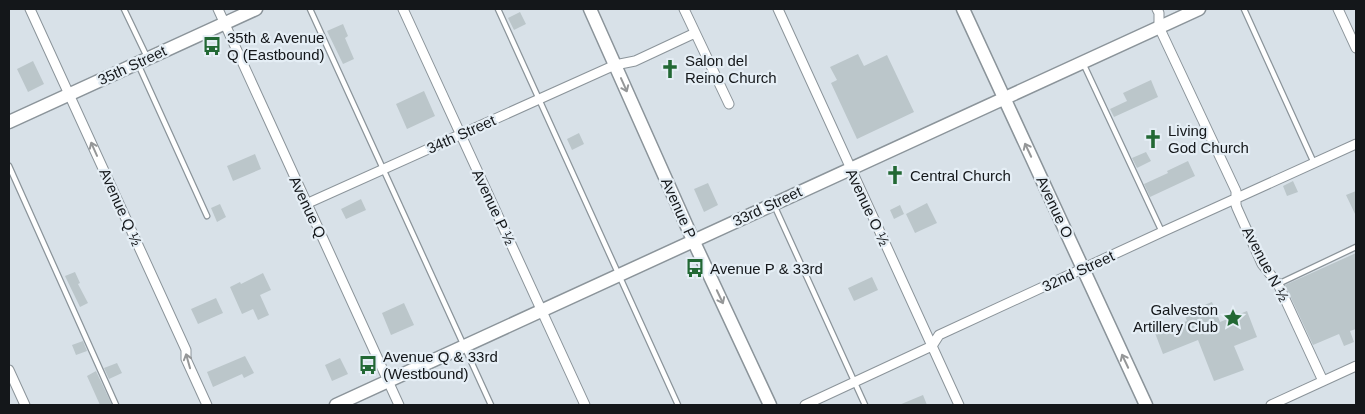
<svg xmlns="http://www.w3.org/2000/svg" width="1365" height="414" viewBox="0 0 1365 414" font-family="Arial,sans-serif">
  <rect width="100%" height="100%" fill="#d8e1e8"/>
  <path fill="#bbc6ca" d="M520,12L526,24L514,30L508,18Z
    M343,24L348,36L345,38L354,59L343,64L327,31Z
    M858,54L864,66L887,55L914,112L857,139L831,83L837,80L830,67Z
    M33,61L44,84L28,92L17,69Z
    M1151,80L1158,97L1114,117L1110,109L1127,101L1123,93Z
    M424,91L435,116L407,129L396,104Z
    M579,133L584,144L572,150L567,139Z
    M1146,152L1151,161L1137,168L1132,158Z
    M255,154L261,169L233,181L227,166Z
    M1188,161L1195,176L1150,197L1144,184L1168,173L1167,171Z
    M1293,181L1298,192L1287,196L1283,186Z
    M708,183L718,205L704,212L694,189Z
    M1356,191V216L1346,195Z
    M361,199L366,210L346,219L341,209Z
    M927,203L937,223L915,233L906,214Z
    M220,204L226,217L217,222L211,208Z
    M900,205L904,214L894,219L890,210Z
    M1356,253V329L1350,331L1354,342L1344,346L1339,334L1313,345L1285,285Z
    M75,272L80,283L78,284L88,303L80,307L65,276Z
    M263,273L271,290L260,295L269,315L258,320L253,309L242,314L230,287L240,282L241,284Z
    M872,277L878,290L854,301L848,288Z
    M216,298L223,313L198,324L191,309Z
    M1212,302L1220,322L1247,311L1257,337L1234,346L1244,370L1214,381L1198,340L1163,354L1155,333L1187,321L1184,313Z
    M404,303L414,325L391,335L382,313Z
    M83,341L87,351L76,355L72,345Z
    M245,356L254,373L244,378L242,374L213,387L207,372Z
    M340,358L348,374L332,381L325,365Z
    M117,363L122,373L109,379L104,368Z
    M96,371L112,405H100L87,376Z
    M923,395L927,405H899Z"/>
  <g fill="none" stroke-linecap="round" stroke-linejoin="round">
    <g stroke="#8b949a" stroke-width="7">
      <path id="lane" d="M124,9L147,57
        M310,9L491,405
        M498,9L678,405
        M1244,9L1314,163
        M1083,63L1162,232
        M138,64L207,216
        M9,166L116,405
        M774,205L865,405
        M1278,284L1356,247"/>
    </g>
    <g stroke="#8b949a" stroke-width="11">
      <path id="street" d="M30,9L186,350V359L207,405
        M218,9L399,405
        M403,9L585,405
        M684,9L729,104
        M778,9L959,405
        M1157,9L1159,13V27L1236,191V205L1237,208L1262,264L1278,284L1323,381
        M1338,9L1356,48
        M306,204L615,65L635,61L695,33
        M9,370L25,405
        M805,405L932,346L939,335L1162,232L1356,144
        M1271,405L1356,366"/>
    </g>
    <g stroke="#8b949a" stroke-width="15">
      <path id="secondary" d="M590,9L693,240L770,405
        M963,9L1146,405
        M9,122L256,9
        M336,405L1199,9"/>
    </g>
    <use href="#lane" stroke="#fff" stroke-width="4.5"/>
    <use href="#street" stroke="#fff" stroke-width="9"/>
    <use href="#secondary" stroke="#fff" stroke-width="12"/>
  </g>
  <defs><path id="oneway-shaft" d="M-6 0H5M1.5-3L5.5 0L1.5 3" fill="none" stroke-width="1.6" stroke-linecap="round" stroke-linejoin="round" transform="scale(1.25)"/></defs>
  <g stroke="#959798">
    <use href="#oneway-shaft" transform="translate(624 85) rotate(66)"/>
    <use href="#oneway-shaft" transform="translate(94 149) rotate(-114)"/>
    <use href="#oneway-shaft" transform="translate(1028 150) rotate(-115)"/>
    <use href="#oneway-shaft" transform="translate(720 297) rotate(65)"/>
    <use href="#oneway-shaft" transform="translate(188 361) rotate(-106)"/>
    <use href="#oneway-shaft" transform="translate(1125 361) rotate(-115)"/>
  </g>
  <defs>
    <g id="bus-bare" transform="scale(1.5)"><path d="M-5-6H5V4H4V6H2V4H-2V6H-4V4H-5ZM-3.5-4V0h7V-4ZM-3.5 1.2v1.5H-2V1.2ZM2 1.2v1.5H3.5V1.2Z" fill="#226834" stroke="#e5eef5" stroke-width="2.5" paint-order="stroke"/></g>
    <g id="church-bare" transform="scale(1.5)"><path d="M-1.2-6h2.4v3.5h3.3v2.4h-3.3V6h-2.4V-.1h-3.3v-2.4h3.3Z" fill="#226834" stroke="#e5eef5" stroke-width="2.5" paint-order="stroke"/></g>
    <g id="sight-bare" transform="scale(1.5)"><path d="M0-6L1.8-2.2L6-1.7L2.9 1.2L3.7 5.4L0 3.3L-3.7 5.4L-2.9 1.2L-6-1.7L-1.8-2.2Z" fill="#226834" stroke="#e5eef5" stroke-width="2.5" paint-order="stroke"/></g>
  </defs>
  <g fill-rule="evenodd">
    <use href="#bus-bare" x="212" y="46"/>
    <use href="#church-bare" x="670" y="69"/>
    <use href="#church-bare" x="1153" y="139"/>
    <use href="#church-bare" x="895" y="175"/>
    <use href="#bus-bare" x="695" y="268"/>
    <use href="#sight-bare" x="1233" y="318"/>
    <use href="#bus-bare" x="368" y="365"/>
  </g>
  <g text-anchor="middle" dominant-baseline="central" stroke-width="4.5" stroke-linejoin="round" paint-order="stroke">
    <g font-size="15" fill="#14171a" stroke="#e5eef5" text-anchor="start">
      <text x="227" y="37">35th &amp; Avenue<tspan x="227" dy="17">Q (Eastbound)</tspan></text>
      <text x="685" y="60">Salon del<tspan x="685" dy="17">Reino Church</tspan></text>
      <text x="1168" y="130">Living<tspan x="1168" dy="17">God Church</tspan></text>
      <text x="910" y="175">Central Church</text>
      <text x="710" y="268">Avenue P &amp; 33rd</text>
      <text x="1218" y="309" text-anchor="end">Galveston<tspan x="1218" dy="17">Artillery Club</tspan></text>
      <text x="383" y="356">Avenue Q &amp; 33rd<tspan x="383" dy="17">(Westbound)</tspan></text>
    </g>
    <g font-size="15" fill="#14171a" stroke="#e5eef5">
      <text transform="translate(132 65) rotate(-25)">35th Street</text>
      <text transform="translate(461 134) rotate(-24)">34th Street</text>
      <text transform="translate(767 206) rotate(-25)">33rd Street</text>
      <text transform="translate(121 207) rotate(66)">Avenue Q ½</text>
      <text transform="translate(308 207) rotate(65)">Avenue Q</text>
      <text transform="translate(494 207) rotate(65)">Avenue P ½</text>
      <text transform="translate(868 207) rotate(65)">Avenue O ½</text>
      <text transform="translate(1055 207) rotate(65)">Avenue O</text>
      <text transform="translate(679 208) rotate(66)">Avenue P</text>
      <text transform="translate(1266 264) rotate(62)">Avenue N ½</text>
      <text transform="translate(1078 271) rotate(-25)">32nd Street</text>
    </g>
  </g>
  <rect width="1365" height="414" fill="none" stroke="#14171a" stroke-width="20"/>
</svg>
